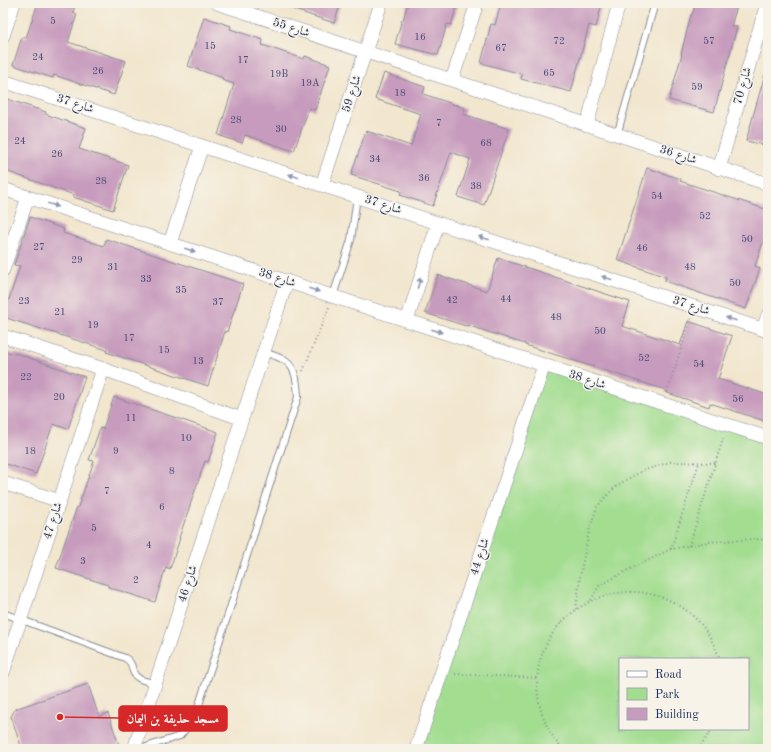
<svg xmlns="http://www.w3.org/2000/svg" width="771" height="752" viewBox="0 0 771 752" font-family="'Old Standard TT',Amiri,serif">
  <rect width="100%" height="100%" fill="#f7f3e8"/>
  <filter id="ink" filterUnits="userSpaceOnUse"><feTurbulence type="fractalNoise" baseFrequency=".025" numOctaves="2"/><feDisplacementMap in="SourceGraphic" scale="8" xChannelSelector="R" yChannelSelector="G"/><feConvolveMatrix kernelMatrix="1 2 1 2 8 2 1 2 1" color-interpolation-filters="sRGB"/></filter>
  <filter id="wash" filterUnits="userSpaceOnUse"><feTurbulence type="fractalNoise" baseFrequency=".012" numOctaves="4" result="noise"/><feDisplacementMap in="SourceGraphic" scale="16" xChannelSelector="R" yChannelSelector="G"/><feGaussianBlur stdDeviation="0.9" result="paint"/><feColorMatrix in="noise" values="0 0 0 0 0 0 0 0 0 0 0 0 0 0 0 0 0 1.4 0 .05"/><feComposite in="paint" operator="in"/></filter>
  <g filter="url(#wash)">
    <rect width="100%" height="100%" fill="#f2e6ce"/>
    <path fill="#a2dd90" stroke="#5e8677" fill-rule="evenodd" d="M544,365L768,438V749H416ZM620,659H748V729H620Z"/>
    <g id="blocks">
      <path fill="#c79bbd" d="M38,3H76L73,12L77,14L68,42L126,61L114,95L54,75L53,78L13,65L22,37L26,38Z
        M280,3H341L334,23L280,5Z
        M408,3H458L451,25L447,24L438,55L395,44L402,19L403,20Z
        M501,3H602L596,27L589,25L571,92L521,79L522,74L481,63L491,24L495,25Z
        M696,3H738L731,26L737,27L714,112L669,100L682,54H681L691,15H692Z
        M204,17L231,26L230,29L263,40L262,45L304,59L305,56L330,65L315,110L309,108L294,151L245,135L242,143L218,135L234,84L222,80L223,78L188,66Z
        M384,73L425,87L423,94L465,108L463,114L509,129L484,205L458,197L470,159L451,152L433,206L400,195L401,191L351,175L366,131L411,146L421,114L375,99Z
        M765,74L768,75V146L746,141Z
        M7,99L46,112L45,114L86,128L79,149L128,165L113,210L73,197L74,195L3,170V110Z
        M647,168L681,179L680,181L768,210V228L755,266L760,268L746,309L665,281L666,277L617,260Z
        M30,217L64,229L63,233L104,246L106,239L243,284L227,332L225,331L208,386L106,352L107,350L73,339L3,317L20,266L14,265Z
        M498,258L630,302L622,326L680,345L688,321L732,336L718,379L768,395V422L710,403L709,407L665,392L666,390L525,345V344L467,325L466,326L425,313L438,275L487,291Z
        M3,351L14,354L15,353L85,377L68,429L53,424L36,474L3,463Z
        M114,397L218,432L208,462L205,461L179,538H180L170,569L166,567L155,602L108,587V585L56,568L77,507H78L94,461L89,460L100,428L103,429Z
        M88,684L99,717L108,713L119,745L110,749H35L34,746L22,749L11,717L15,709Z"/>
    </g>
  </g>
  <g filter="url(#ink)">
    <use href="#blocks" fill-opacity="0" stroke="#868a96" stroke-width="1"/>
    <g fill="none" stroke-linecap="round" stroke-linejoin="round">
      <g stroke="#868a96" stroke-width="8">
        <path id="service" d="M617,135L655,3
          M333,296L351,240L357,197
          M3,613L125,658C135,663 130,672 137,677C141,681 150,682 156,683
          M140,749L180,736L195,717L298,397C297,383 297,366 282,359C276,356 270,354 264,352"/>
      </g>
      <g stroke="#868a96" stroke-width="14">
        <path id="minor" d="M217,3L768,184
          M3,36L14,3
          M452,80L477,3
          M3,81L768,331
          M587,125L618,7V3
          M719,169L767,3
          M322,185L381,3
          M3,189L768,438
          M170,243L202,146
          M3,270L28,197
          M407,321L438,223
          M763,329L768,315
          M3,336L103,369L242,419
          M3,483L60,501
          M3,673L103,369
          M134,749L287,281
          M416,749L544,365"/>
      </g>
      <path stroke="#868a96" stroke-width="2" stroke-dasharray="1 3" stroke-linecap="butt" d="M303,371L329,307
        M667,392L691,318
        M689,546L724,436
        M671,549L699,463
        M591,600L599,586L630,569L671,549L708,542L754,539L768,540
        M576,609L581,571L590,527L597,507L612,490L626,480L642,471L670,462L716,463
        M455,674L537,678
        M562,749C547,731 538,710 537,686C536,604 637,561 695,618C707,629 714,644 720,659
        M698,749L707,737L712,729"/>
      <use href="#service" stroke="#fff" stroke-width="6"/>
      <use href="#minor" stroke="#fff" stroke-width="13"/>
    </g>
    <defs><path id="oneway-solid" d="M-6-.8H1V-3.2L6.5 0L1 3.2V.8H-6Z"/></defs>
    <g fill="#8d97ae">
      <use href="#oneway-solid" transform="translate(294 176) rotate(-162)"/>
      <use href="#oneway-solid" transform="translate(53 205) rotate(18)"/>
      <use href="#oneway-solid" transform="translate(484 238) rotate(-162)"/>
      <use href="#oneway-solid" transform="translate(190 250) rotate(18)"/>
      <use href="#oneway-solid" transform="translate(607 278) rotate(-162)"/>
      <use href="#oneway-solid" transform="translate(419 283) rotate(-73)"/>
      <use href="#oneway-solid" transform="translate(314 290) rotate(18)"/>
      <use href="#oneway-solid" transform="translate(731 319) rotate(-162)"/>
      <use href="#oneway-solid" transform="translate(437 331) rotate(18)"/>
    </g>
  </g>
  <g text-anchor="middle" dominant-baseline="central" stroke-width="3" stroke-linejoin="round" paint-order="stroke">
    <g font-size="10" fill="#464a76">
      <text x="53" y="21">5</text>
      <text x="420" y="37">16</text>
      <text x="559" y="41">72</text>
      <text x="709" y="41">57</text>
      <text x="210" y="46">15</text>
      <text x="501" y="48">67</text>
      <text x="38" y="57">24</text>
      <text x="243" y="60">17</text>
      <text x="98" y="71">26</text>
      <text x="549" y="73">65</text>
      <text x="279" y="74">19B</text>
      <text x="310" y="83">19A</text>
      <text x="697" y="87">59</text>
      <text x="400" y="93">18</text>
      <text x="236" y="120">28</text>
      <text x="439" y="123">7</text>
      <text x="281" y="129">30</text>
      <text x="20" y="141">24</text>
      <text x="486" y="143">68</text>
      <text x="57" y="154">26</text>
      <text x="375" y="159">34</text>
      <text x="424" y="178">36</text>
      <text x="101" y="181">28</text>
      <text x="476" y="186">38</text>
      <text x="657" y="196">54</text>
      <text x="705" y="216">52</text>
      <text x="747" y="239">50</text>
      <text x="39" y="247">27</text>
      <text x="642" y="248">46</text>
      <text x="77" y="260">29</text>
      <text x="113" y="267">31</text>
      <text x="690" y="267">48</text>
      <text x="146" y="279">33</text>
      <text x="735" y="283">50</text>
      <text x="181" y="290">35</text>
      <text x="506" y="299">44</text>
      <text x="452" y="300">42</text>
      <text x="24" y="301">23</text>
      <text x="218" y="302">37</text>
      <text x="60" y="312">21</text>
      <text x="556" y="317">48</text>
      <text x="93" y="325">19</text>
      <text x="600" y="331">50</text>
      <text x="129" y="338">17</text>
      <text x="164" y="350">15</text>
      <text x="644" y="358">52</text>
      <text x="198" y="361">13</text>
      <text x="699" y="364">54</text>
      <text x="26" y="377">22</text>
      <text x="59" y="397">20</text>
      <text x="738" y="399">56</text>
      <text x="131" y="418">11</text>
      <text x="186" y="438">10</text>
      <text x="30" y="451">18</text>
      <text x="116" y="451">9</text>
      <text x="172" y="471">8</text>
      <text x="107" y="491">7</text>
      <text x="162" y="507">6</text>
      <text x="94" y="528">5</text>
      <text x="149" y="545">4</text>
      <text x="83" y="561">3</text>
      <text x="136" y="580">2</text>
    </g>
    <g font-size="12" fill="#1b2f5e" stroke="#f7f3e8">
      <text transform="translate(291 28) rotate(18)">شارع 55</text>
      <text transform="translate(743 86) rotate(-74)">شارع 70</text>
      <text transform="translate(352 94) rotate(-72)">شارع 59</text>
      <text transform="translate(75 104) rotate(18)">شارع 37</text>
      <text transform="translate(678 155) rotate(18)">شارع 36</text>
      <text transform="translate(383 205) rotate(18)">شارع 37</text>
      <text transform="translate(277 278) rotate(18)">شارع 38</text>
      <text transform="translate(691 306) rotate(18)">شارع 37</text>
      <text transform="translate(587 380) rotate(18)">شارع 38</text>
      <text transform="translate(53 521) rotate(-72)">شارع 47</text>
      <text transform="translate(480 557) rotate(-72)">شارع 44</text>
      <text transform="translate(188 584) rotate(-72)">شارع 46</text>
    </g>
  </g>
  <path fill="none" stroke="#d62828" stroke-width="1.5" d="M60 717L119 718"/>
  <circle fill="#d62828" stroke="#f7f3e8" stroke-width="1.5" cx="60" cy="717" r="4"/>
  <rect fill="#d62828" stroke="#d62828" stroke-width="1.5" x="119" y="706" width="108" height="25" rx="4"/>
  <g font-size="13" text-anchor="middle" font-weight="bold" fill="#fff">
    <text x="173" y="723">مسجد حذيفة بن اليمان</text>
  </g>
  <rect width="771" height="752" fill="none" stroke="#f7f3e8" stroke-width="16"/>
  <rect x="619" y="658" width="130" height="72" fill="#f7f3e8" stroke="#9fa5b1"/>
  <rect x="627" y="671" width="20" height="6" fill="#ffffff" stroke="#9fa5b1"/>
  <text x="655" y="678" font-size="12" fill="#1b2f5e">Road</text>
  <rect x="627" y="688" width="20" height="12" fill="#a2dd90" stroke="#9fa5b1"/>
  <text x="655" y="698" font-size="12" fill="#1b2f5e">Park</text>
  <rect x="627" y="708" width="20" height="12" fill="#c79bbd" stroke="#9fa5b1"/>
  <text x="655" y="718" font-size="12" fill="#1b2f5e">Building</text>
</svg>
